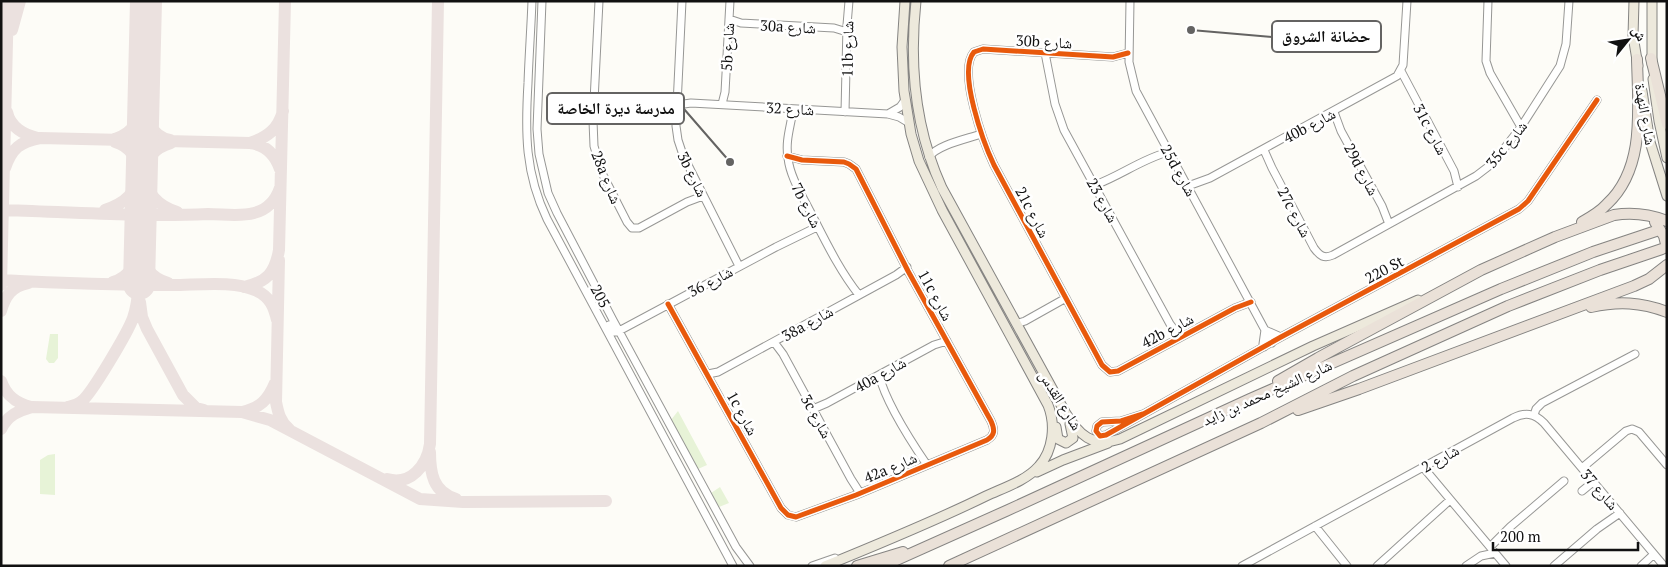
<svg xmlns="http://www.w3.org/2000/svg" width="1668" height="567" viewBox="0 0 1668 567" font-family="'PT Serif','Noto Naskh Arabic',serif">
  <rect width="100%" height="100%" fill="#fdfcf7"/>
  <path fill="#e7f3d7" d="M50,334H58V358L54,363H49L46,359Z
    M678,411L707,465L698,469L671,420Z
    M55,454V495L40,494V460L48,455Z
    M720,487L729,503L719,507L711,493Z"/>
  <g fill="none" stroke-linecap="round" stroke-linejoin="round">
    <path stroke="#ebe1df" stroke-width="12" d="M12,30L20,1
      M7,112C10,127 24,135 38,138
      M115,139C135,133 139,119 143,101C146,118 151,137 170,140
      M115,142C130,146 137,159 142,173C148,157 154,148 171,143
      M250,143C266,145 275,154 280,169
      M5,168C12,148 20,142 40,138L250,143C268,137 278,129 283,111
      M142,173C147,193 157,206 177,212
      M1,210C70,212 139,217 208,214C223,214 240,217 254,213C267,210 276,200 280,188
      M105,210C128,202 133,194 142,173
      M279,260L276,402C278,412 280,422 289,429
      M1,280C58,283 116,285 173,285C197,285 235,280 257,291C270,297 274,307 277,320
      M113,282C130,277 136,263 141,247C144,265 148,277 168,283
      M1,285L8,1
      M244,287C267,282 275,273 279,250L285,1
      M140,302L142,317L147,329L183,395L196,408L204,410
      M1,311C5,296 12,286 28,283
      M1,381C6,396 16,403 31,407
      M68,407C72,406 79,404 82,401C92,393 128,332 133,318C137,307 138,296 139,284
      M242,412C260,408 268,400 275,383
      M1,429C8,415 18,411 32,407L242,412L270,420L420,499L463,502L606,501
      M430,452C430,473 433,492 456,499
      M387,479C411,486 427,465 430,444L438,1"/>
    <path stroke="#ebe1df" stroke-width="32" d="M139,284L146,1"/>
    <g stroke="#979795" stroke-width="9">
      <path id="minor" d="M532,1C531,28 529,55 528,83C525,133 525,173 547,219L733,566
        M542,1L537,129L539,154L548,193L557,213L613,320L736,547L750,566
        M599,1L593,121L594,146L602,173L627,222L632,228H639L687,202L703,196
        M682,1L676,126L678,140L683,155L739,266
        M1130,1L1129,62L1136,91L1272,343
        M1488,1L1486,61L1490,73L1521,127
        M729,19L741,23L834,28L847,32
        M1045,53L1055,104L1064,130L1170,324L1180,337
        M1128,53L1113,57L983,49L974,52C957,71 984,144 994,165L1102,365L1110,372L1118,371L1235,308L1251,302
        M1401,71L1454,171L1458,187
        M722,104L725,92L730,1
        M677,105L691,103L888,114L899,117L909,123
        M793,109C791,126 785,140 788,158C790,177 802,195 810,211C825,240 839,270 859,295
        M845,112L847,25L849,1
        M1334,112L1341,131L1382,206L1389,224
        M888,114L900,107L905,100
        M1264,150L1272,168L1314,248C1320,256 1324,259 1333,255L1476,176L1493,163L1521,127L1560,66L1566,44L1569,1
        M929,157C937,145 967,139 981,134
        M1095,185C1120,176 1142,159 1168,152
        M1188,186L1210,178L1397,76L1403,65L1407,1
        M668,304L781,508L788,515L796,517L856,495L987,440C995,435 995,430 991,421L908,271L856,169L849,164L844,162L802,160L787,156
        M1016,324L1025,321L1066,298
        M609,325L613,332H617L776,247L817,227
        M774,342L783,354L851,479L860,493
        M1264,347L1263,344L1265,330L1281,337
        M708,374L718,372L896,275L907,267
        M879,375C886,403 910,440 927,465
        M813,409L827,403L934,345L947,341
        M1143,414L1121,421L1102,422L1097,426L1096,431L1100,436L1106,435L1281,337L1519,209L1528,201L1597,100
        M1534,415L1536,409L1542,403L1635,354
        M1423,467L1506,566
        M1582,468L1626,431L1632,429L1639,432L1667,465
        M1582,491L1593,482
        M1315,526L1347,566
        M1490,547L1510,527L1564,481
        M812,566L835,558
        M1242,566L1513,418C1525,412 1534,413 1544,423L1664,566
        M1377,566L1450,500
        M1466,566L1481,556L1495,553
        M1554,566L1597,529L1620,513
        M1641,566L1654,554"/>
    </g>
    <g stroke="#858482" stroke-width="11">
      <path id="major" d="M916,1C909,66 915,129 942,188L1065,412C1079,435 1092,448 1120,439L1313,346L1418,300
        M1634,1L1633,36L1638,66
        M1652,64V1
        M1653,79L1659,121L1667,158
        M1642,91L1650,142L1667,196
        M1056,427L1058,439L1066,443L1073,438L1070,424
        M1037,472L1063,460L1108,443
        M825,566C879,544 933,522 986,496C1003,488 1026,481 1039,466C1053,451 1056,425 1048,405L942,210L919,161L911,134L904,91L902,47L905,1"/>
    </g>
    <g stroke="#858482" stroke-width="12">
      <path id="highway" d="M1651,58L1667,124
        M1582,222C1591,217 1600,212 1607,204C1646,168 1638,107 1637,59
        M1655,222L1664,236L1667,248
        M1591,307C1618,301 1641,302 1667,312
        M1278,381L1318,358L1481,270L1555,237L1614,215C1633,212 1649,214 1667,221
        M1298,410L1359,389L1634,286L1649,279L1667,265
        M857,566L903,552
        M883,566L1006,511L1250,399L1501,289L1593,252L1656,231
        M949,566L1261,423L1353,376L1508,306L1600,270L1662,249"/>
    </g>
    <use href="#minor" stroke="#fffffe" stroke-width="7"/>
    <use href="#major" stroke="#ede9dc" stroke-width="9"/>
    <use href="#highway" stroke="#eae1d8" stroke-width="10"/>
    <g stroke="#fff" stroke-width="8">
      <path id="cycleway" d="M1128,53L1113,57L983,49L974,52C957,71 984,144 994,165L1102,365L1110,372L1118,371L1235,308L1251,302
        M668,304L781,508L788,515L796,517L856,495L987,440C995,435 995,430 991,421L908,271L856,169L849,164L844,162L802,160L787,156
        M1143,414L1121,421L1102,422L1097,426L1096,431L1100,436L1106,435L1281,337L1519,209L1528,201L1597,100"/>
    </g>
    <use href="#cycleway" stroke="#e8590c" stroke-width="5"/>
  </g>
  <g text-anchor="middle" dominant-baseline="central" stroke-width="5" stroke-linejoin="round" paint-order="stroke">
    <g font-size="15" fill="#111" stroke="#fff">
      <text transform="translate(788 26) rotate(3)">30a شارع</text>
      <text transform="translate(1044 41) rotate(3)">30b شارع</text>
      <text transform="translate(727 47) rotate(-87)">5b شارع</text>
      <text transform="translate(847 49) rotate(-89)">11b شارع</text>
      <text transform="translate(790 108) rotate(3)">شارع 32</text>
      <text transform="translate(1646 114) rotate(80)">شارع النهدة</text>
      <text transform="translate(1309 125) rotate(-28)">40b شارع</text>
      <text transform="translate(1431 129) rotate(62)">31c شارع</text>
      <text transform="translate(1506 144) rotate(-51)">35c شارع</text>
      <text transform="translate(1362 169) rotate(62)">29d شارع</text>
      <text transform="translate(1179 170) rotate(61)">25d شارع</text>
      <text transform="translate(693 174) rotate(64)">3b شارع</text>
      <text transform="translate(607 177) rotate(68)">28a شارع</text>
      <text transform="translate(1103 200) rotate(61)">شارع 23</text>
      <text transform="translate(807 205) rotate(63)">7b شارع</text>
      <text transform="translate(1033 212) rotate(62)">21c شارع</text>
      <text transform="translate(1295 212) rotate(62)">27c شارع</text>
      <text transform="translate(1384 269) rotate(-28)">220 St</text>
      <text transform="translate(710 281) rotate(-28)">شارع 36</text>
      <text transform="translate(936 295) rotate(61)">11c شارع</text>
      <text transform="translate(601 296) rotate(62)">205</text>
      <text transform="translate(807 323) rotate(-29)">38a شارع</text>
      <text transform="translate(1167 330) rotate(-28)">42b شارع</text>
      <text transform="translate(880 374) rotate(-29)">40a شارع</text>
      <text transform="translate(1267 392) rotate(-24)">شارع الشيخ محمد بن زايد</text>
      <text transform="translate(1061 400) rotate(58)">شارع القدس</text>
      <text transform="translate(743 413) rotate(61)">1c شارع</text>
      <text transform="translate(817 416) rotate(61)">3c شارع</text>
      <text transform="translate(1440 458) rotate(-29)">شارع 2</text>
      <text transform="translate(890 467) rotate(-23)">42a شارع</text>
      <text transform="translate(1600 489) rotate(49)">شارع 37</text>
    </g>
  </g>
  <path fill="none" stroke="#646362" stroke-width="2" d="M1191 30L1272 37M730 162L684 109"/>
  <g fill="#646362" stroke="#fff" stroke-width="2">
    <circle cx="1191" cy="30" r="5"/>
    <circle cx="730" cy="162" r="5"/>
  </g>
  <g fill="#fff" stroke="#646362" stroke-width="2">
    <rect x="1272" y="21" width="109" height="31" rx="5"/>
    <rect x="547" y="93" width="137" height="31" rx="5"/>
  </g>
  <g font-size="16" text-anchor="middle" font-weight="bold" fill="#111">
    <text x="1326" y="42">حضانة الشروق</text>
    <text x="616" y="114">مدرسة ديرة الخاصة</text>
  </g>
  <rect width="1668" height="567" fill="none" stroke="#111111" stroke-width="5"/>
  <g transform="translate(1628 40) rotate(60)" stroke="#ffffff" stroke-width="4" paint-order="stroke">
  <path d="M0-4L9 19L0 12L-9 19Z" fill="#111111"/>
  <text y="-8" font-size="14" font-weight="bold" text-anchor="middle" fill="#111111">ش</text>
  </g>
  <path d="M1493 542v8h145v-8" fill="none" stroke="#111111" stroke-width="2.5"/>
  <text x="1500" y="542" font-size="15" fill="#111111" stroke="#ffffff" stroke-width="4" paint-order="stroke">200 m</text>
</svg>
